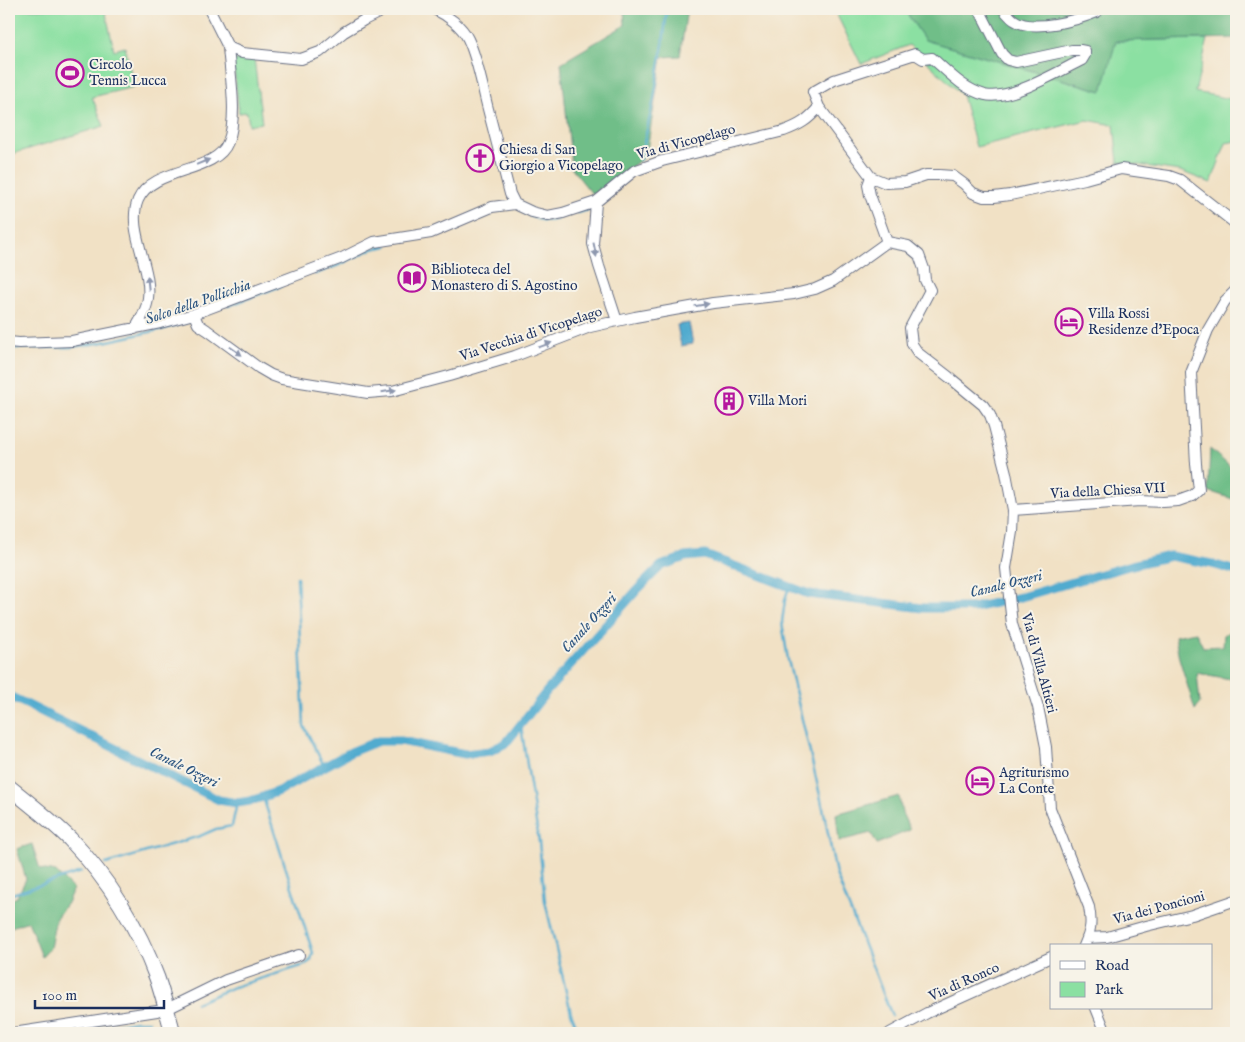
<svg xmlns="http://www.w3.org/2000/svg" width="1245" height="1042" viewBox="0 0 1245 1042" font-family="'IM FELL English',serif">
  <rect width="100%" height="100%" fill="#f7f3e8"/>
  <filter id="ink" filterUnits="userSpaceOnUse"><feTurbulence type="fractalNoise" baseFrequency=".02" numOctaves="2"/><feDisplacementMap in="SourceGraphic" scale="10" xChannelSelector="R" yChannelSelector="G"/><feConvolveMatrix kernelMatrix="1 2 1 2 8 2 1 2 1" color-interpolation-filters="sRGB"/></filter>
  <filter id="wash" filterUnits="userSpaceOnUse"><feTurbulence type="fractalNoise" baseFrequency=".0096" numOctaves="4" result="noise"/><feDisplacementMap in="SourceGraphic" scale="20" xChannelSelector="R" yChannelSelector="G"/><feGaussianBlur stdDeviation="1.12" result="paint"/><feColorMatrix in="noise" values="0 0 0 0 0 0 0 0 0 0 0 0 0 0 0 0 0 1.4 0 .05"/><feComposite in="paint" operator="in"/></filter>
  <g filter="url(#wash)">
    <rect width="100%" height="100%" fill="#f1e1c5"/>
    <path fill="#8be0a2" stroke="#538880" d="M9,9H105L114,50L125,47L134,87L92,97L104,126L9,155Z
      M834,9H904L925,40L1102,91L1115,41L1208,39L1195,92L1236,100V141L1226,143L1211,183L1180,171L1118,162L1114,125L1087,120L976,147L962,95L909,45L861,64Z
      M254,58L262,123L249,125L247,112L239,113L233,60Z"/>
    <path fill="#70be88" stroke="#467673" d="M624,9H687L680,56L662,57L646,156L593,195L572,169L561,63L625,25Z
      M904,9H1236V38L1116,41L1102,91L925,40Z
      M1210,449L1236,472V500L1208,491Z
      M1236,627V680L1197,673L1200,703L1195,710L1179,658L1175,636L1196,632L1203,647L1223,646L1224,635Z
      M899,796L902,813L910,830L877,844L871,833L839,841L836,814Z
      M32,844L40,869L56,872L73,889L67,903L56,918L50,948L42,957L28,921L9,928V901L17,897L26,879L17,849Z"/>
    <path fill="#51abcf" stroke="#366d96" d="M689,323L693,344L681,346L677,325Z"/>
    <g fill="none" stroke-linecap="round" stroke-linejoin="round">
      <path stroke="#51abcf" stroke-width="2.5" d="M640,160L654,99L663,44L667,9
        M578,213L591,209
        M530,216C539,221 548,222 558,219
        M315,274L339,265L372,249L387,246
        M228,306L281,286
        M9,348H37L71,347L99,343L164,329L192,320
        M297,577L304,726L324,766
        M789,586L785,600L782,622L788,660L823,808L836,874L892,1016
        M521,726L539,842L545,901L571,1013L579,1033
        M106,864L200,836L216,829L232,826L237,803
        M9,895L81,872
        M196,1003L234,987L305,965L311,960L313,953L263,797
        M68,1033L136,1021H149"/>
      <path stroke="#51abcf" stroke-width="9" d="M9,696L26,704L219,800L237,803L250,801L263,797L281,790L351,752L378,741H401L465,754L490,751L506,743L547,691L638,589L661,566L685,557L705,555L809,594L923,608H973L1021,597L1132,565L1170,556L1212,564L1236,571"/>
    </g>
  </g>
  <g filter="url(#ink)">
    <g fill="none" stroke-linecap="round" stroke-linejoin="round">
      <g stroke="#666d82" stroke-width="12">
        <path id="street" d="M209,9L228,47L242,53L301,59L320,52L344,32L364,20L384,10L389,9
          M434,9C447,15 462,26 468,39C478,60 482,86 488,109C495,137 503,166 510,194L515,204
          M979,9L1002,54L1008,60L1016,62L1072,50H1080L1085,51V55L1082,60C1059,71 1010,101 985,95C963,89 948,72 932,58L923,59L915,54L834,80L813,92L819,107L871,177L868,185L870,195L887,242L908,246L919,255L924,269L925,280L930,290L910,328L912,344L918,353L949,377L983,405L990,415L994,426L1006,473L1013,510L1012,532L1006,568L1012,624L1038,707L1046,747L1050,808L1089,907C1092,923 1091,930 1084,946
          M1003,9C1006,12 1010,17 1014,20C1032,33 1078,20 1097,12L1096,9
          M871,177L886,183L905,182L926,175H939L953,176L964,184L973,193L984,197H994L1010,195L1085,179L1121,169L1169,176L1180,180L1236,224
          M596,202L593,244L599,266L617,321
          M194,314L198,324L207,330L259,368L271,375L282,379L368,393L392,391L449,376L515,356L590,327L635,317L713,303L794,294L815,289L833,281L887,242
          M135,329C141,319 147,309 148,298C152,267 126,229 138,200C153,166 216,174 228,142C238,117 230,74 228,47
          M9,342L19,343L72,341L160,323L194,314L342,258L374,242L431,233L492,207L515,204L532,212L548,216L563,213L596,202L634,171L662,161L784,131C800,125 808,120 819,107
          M1013,510L1140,501L1163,502L1178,501L1192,496L1199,490L1196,464L1191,373L1208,330L1225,301L1236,290
          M1087,938L1107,937L1146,926L1192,915L1236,900
          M173,1006L226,980L299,955
          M1096,1008L1106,1033
          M13,1033L157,1011
          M890,1033L927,1013L1051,957"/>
      </g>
      <g stroke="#666d82" stroke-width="17">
        <path id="primary" d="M9,787C30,804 51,820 70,839C108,879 138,927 157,978C163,996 168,1015 173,1033"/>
      </g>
      <use href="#street" stroke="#fff" stroke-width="10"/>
      <use href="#primary" stroke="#fff" stroke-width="15"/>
    </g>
    <defs><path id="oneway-solid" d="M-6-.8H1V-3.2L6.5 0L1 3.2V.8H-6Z" transform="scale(1.25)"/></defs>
    <g fill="#8d97ae">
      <use href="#oneway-solid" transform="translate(203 162) rotate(-22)"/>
      <use href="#oneway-solid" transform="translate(595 250) rotate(78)"/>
      <use href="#oneway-solid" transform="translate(148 283) rotate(-96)"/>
      <use href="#oneway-solid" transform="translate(702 305) rotate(-10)"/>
      <use href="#oneway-solid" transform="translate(545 345) rotate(-20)"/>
      <use href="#oneway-solid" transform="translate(236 351) rotate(35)"/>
      <use href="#oneway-solid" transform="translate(389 391) rotate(-9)"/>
    </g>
  </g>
  <defs>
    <g id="stadium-ring" transform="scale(1.4375)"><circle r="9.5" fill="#f7f3e8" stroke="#b5179e" stroke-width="1.5"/><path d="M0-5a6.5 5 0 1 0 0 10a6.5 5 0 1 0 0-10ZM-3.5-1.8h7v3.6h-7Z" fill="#b5179e"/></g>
    <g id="church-ring" transform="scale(1.4375)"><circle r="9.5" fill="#f7f3e8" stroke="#b5179e" stroke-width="1.5"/><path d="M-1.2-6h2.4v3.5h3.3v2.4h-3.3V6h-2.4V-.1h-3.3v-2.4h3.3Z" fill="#b5179e"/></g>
    <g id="library-ring" transform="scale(1.4375)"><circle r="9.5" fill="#f7f3e8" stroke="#b5179e" stroke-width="1.5"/><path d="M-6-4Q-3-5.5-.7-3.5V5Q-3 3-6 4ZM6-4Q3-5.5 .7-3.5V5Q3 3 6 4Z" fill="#b5179e"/></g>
    <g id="hotel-ring" transform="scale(1.4375)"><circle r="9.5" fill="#f7f3e8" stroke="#b5179e" stroke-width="1.5"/><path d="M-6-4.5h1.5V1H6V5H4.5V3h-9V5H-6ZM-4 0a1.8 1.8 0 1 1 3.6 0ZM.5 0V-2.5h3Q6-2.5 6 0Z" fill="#b5179e"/></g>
    <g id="building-ring" transform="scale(1.4375)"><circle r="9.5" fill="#f7f3e8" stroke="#b5179e" stroke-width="1.5"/><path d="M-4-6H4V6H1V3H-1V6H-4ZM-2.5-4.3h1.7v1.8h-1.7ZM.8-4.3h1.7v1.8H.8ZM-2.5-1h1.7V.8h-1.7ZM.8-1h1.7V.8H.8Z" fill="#b5179e"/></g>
  </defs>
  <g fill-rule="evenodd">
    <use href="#stadium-ring" x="70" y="73"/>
    <use href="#church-ring" x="480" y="158"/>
    <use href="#library-ring" x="412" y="278"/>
    <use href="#hotel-ring" x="1069" y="322"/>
    <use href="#building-ring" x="729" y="401"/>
    <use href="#hotel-ring" x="980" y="781"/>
  </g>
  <g text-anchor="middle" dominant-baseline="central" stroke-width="4" stroke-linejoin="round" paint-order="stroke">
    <g font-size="14" fill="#1b2f5e" stroke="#f7f3e8" text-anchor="start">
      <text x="89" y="65">Circolo<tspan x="89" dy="16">Tennis Lucca</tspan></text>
      <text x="499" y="150">Chiesa di San<tspan x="499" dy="16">Giorgio a Vicopelago</tspan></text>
      <text x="431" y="270">Biblioteca del<tspan x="431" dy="16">Monastero di S. Agostino</tspan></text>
      <text x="1088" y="314">Villa Rossi<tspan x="1088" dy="16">Residenze d'Epoca</tspan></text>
      <text x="748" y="401">Villa Mori</text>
      <text x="999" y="773">Agriturismo<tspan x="999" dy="16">La Conte</tspan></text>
    </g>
    <g font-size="14" fill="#1b2f5e" stroke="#f7f3e8">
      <text transform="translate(686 142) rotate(-15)">Via di Vicopelago</text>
      <text transform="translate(531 334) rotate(-18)">Via Vecchia di Vicopelago</text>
      <text transform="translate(1108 491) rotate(-3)">Via della Chiesa VII</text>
      <text transform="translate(1039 663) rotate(75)">Via di Villa Altieri</text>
      <text transform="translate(1159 908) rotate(-15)">Via dei Poncioni</text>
      <text transform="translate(964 982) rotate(-24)">Via di Ronco</text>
    </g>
    <g font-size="15" font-style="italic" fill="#2b5480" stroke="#f7f3e8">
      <text transform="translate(198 302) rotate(-19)">Solco della Pollicchia</text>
      <text transform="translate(1006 584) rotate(-14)">Canale Ozzeri</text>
      <text transform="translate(589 623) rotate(-48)">Canale Ozzeri</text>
      <text transform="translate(184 767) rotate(26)">Canale Ozzeri</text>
    </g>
  </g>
  <rect width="1245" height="1042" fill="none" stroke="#f7f3e8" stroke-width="30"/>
  <rect x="1050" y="944" width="162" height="65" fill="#f7f3e8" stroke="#9fa5b1"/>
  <rect x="1060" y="961" width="25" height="8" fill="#ffffff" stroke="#9fa5b1"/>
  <text x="1095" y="970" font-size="15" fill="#1b2f5e">Road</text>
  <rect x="1060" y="982" width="25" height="15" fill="#8be0a2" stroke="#9fa5b1"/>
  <text x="1095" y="994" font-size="15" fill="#1b2f5e">Park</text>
  <path d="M35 1000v8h129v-8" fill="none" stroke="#1b2f5e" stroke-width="2.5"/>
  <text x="42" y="1000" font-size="15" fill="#1b2f5e" stroke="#f7f3e8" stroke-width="4" paint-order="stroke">100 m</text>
</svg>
